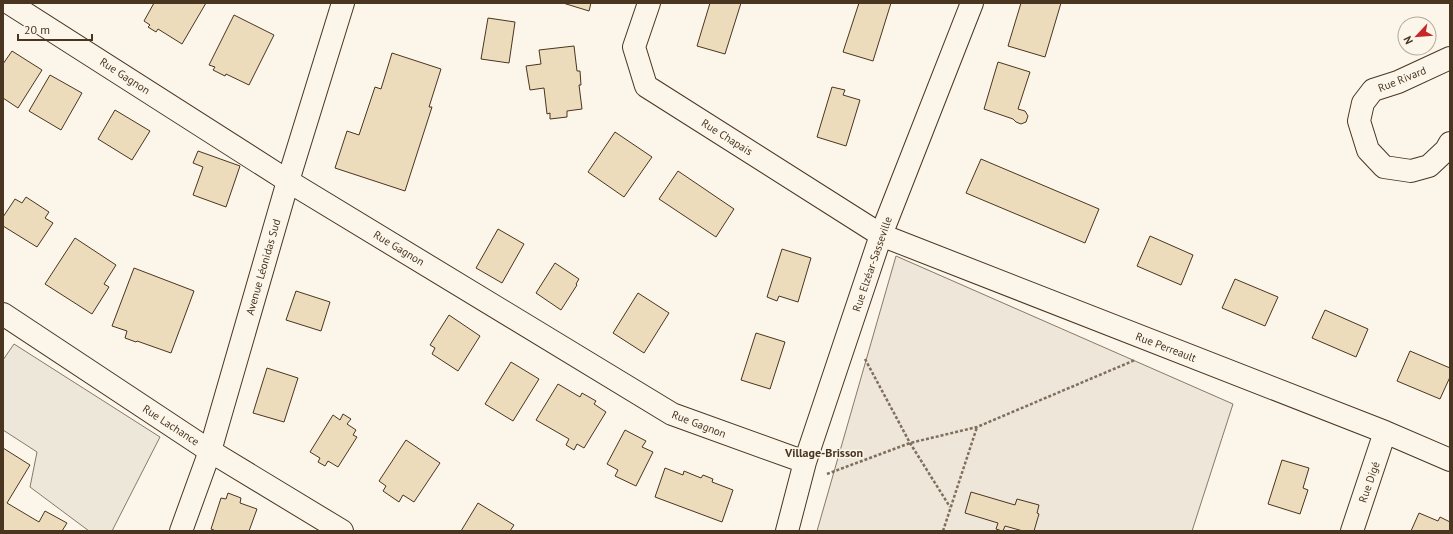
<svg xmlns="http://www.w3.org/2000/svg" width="1453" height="534" viewBox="0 0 1453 534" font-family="'PT Sans',sans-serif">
  <rect width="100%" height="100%" fill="#fbf6e9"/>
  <path fill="#ede6d9" stroke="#887966" d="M896,256L1233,404L1192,531H817Z"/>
  <path fill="#ede7d9" stroke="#887966" d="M14,344L160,437L112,531H89L30,487L37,452L3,430V360Z"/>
  <path fill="#ecdcbc" stroke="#4a3520" d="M154,3H206L182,44L158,29L156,32L148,27L150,25L144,21Z
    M563,3H591L589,11Z
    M710,3H741L725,54L697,46Z
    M859,3H891L873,61L843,52Z
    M1021,3H1061L1045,57L1008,46Z
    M234,15L274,35L249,85L226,74L225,76L213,70L215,67L209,65Z
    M488,18L515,22L509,63L481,59Z
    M574,46L577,71H580L581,85H579L582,109L567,111V117L550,119V113L547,114L544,88L530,90L526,66L541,64L539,50Z
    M12,51L42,70L18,108L3,98V64Z
    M392,53L441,69L429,107H432L405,191L335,168L347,131L359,135L375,87L381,89Z
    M998,62L1030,72L1018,109L1025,111L1028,116L1026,122L1021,124L1016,122L1013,119L984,109Z
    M50,75L82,93L61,130L29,111Z
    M832,87L845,90L843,95L860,100L846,146L817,137Z
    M115,110L150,131L132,160L98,139Z
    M615,132L652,157L624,197L588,172Z
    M198,151L240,166L226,207L193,195L203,167L193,163Z
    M981,159L1099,209L1085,243L966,193Z
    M678,171L734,209L716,237L659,199Z
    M26,197L49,212L45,218L53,223L37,247L3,226V217L15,199L22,203Z
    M498,229L524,244L502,283L476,268Z
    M1150,236L1193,255L1181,285L1137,266Z
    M75,238L116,265L104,284L109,287L92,314L45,284Z
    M782,249L811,258L798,302L779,296L777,301L767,297Z
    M555,263L579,279L576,284L577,285L561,310L536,293Z
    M134,268L194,291L171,353L137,341L136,342L125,338L127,331L112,326Z
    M1235,279L1278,297L1265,326L1222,308Z
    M296,291L330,302L321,331L286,320Z
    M638,293L669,313L644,353L613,333Z
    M1325,310L1368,329L1356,357L1312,338Z
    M449,315L480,336L458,371L432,354L435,348L430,345Z
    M756,333L785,342L770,389L741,380Z
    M1410,351L1450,368V377L1440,399L1397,381Z
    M511,362L539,379L513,421L485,404Z
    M267,368L298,378L284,422L253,413Z
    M558,384L580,397L582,393L596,401L594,404L606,412L584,448L577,444L574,450L566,445L569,439L536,420Z
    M343,414L351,419L347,424L356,430L353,435L357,437L338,467L328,461L325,466L318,462L320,458L310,452L333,415L340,420Z
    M625,430L646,441L642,447L653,452L636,486L615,476L618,470L607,464Z
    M406,440L440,463L414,502L403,495L399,502L383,491L386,486L379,481Z
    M3,448L30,465L7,503L39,522L45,511L67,523L62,531H3Z
    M1282,460L1309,468L1303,488L1308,490L1300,514L1268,504Z
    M665,468L683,475L684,471L701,478L703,475L713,479L712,482L733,490L722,522L655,497Z
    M971,492L1015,505L1017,499L1039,505L1037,513L1039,514L1034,531H1023L1005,526L1003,531H1002L996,529L998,523L965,513Z
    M228,493L241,498L240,503L257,509L249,531H216L211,529L221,498L226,499Z
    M478,503L514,525L510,531H461Z
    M1419,513L1438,521L1440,517L1450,522V531H1411Z"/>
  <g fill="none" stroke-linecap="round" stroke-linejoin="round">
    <g stroke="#4a3520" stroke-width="24">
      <path id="minor" d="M9,3L288,181L672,414L805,462
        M649,3L634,47L646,86L881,235L1385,432L1450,460
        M1450,58L1398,82L1373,90L1363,103L1359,121L1368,150L1384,167L1411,171L1429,166L1446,150L1450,143
        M3,314L210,451L342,531
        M787,531L805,462L881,235L972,3
        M1352,531L1385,432"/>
    </g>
    <g stroke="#4a3520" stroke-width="24">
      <path id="tertiary" d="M181,531L210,451L288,181L343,3"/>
    </g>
    <path stroke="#7f6f5c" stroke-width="2.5" stroke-dasharray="3 2" stroke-linecap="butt" d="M865,359L910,443L950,507
      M827,474L910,443L977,427L1135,360
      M943,531L977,427"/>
    <use href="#minor" stroke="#fbf6e9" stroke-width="22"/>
    <use href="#tertiary" stroke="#fbf6e9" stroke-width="22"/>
  </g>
  <g text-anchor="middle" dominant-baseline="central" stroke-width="3" stroke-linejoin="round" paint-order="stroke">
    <g font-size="11" fill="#4a3520" stroke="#fbf6e9">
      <text transform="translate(125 76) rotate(33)">Rue Gagnon</text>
      <text transform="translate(1402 79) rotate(-22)">Rue Rivard</text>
      <text transform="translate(727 137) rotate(32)">Rue Chapais</text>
      <text transform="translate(399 248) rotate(31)">Rue Gagnon</text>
      <text transform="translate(872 264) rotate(-71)">Rue Elzéar-Sasseville</text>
      <text transform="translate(263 267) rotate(-74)">Avenue Léonidas Sud</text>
      <text transform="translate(1166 347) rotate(21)">Rue Perreault</text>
      <text transform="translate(699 424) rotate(21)">Rue Gagnon</text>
      <text transform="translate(171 425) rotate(33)">Rue Lachance</text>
      <text transform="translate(1369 482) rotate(-71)">Rue Digé</text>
    </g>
    <g font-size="12" font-weight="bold" fill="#4a3520" stroke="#fbf6e9">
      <text x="824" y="452">Village-Brisson</text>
    </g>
  </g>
  <rect width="1453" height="534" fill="none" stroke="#4a3520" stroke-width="8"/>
  <g transform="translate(1417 36) rotate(244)"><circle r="19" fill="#fbf6e9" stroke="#b4a999"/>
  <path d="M0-3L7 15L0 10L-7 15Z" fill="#c62828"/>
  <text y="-6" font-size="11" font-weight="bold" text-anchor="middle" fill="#4a3520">N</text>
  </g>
  <path d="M18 34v6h74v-6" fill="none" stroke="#4a3520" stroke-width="2"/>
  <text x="24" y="34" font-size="12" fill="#4a3520" stroke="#fbf6e9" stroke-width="3" paint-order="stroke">20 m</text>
</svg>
